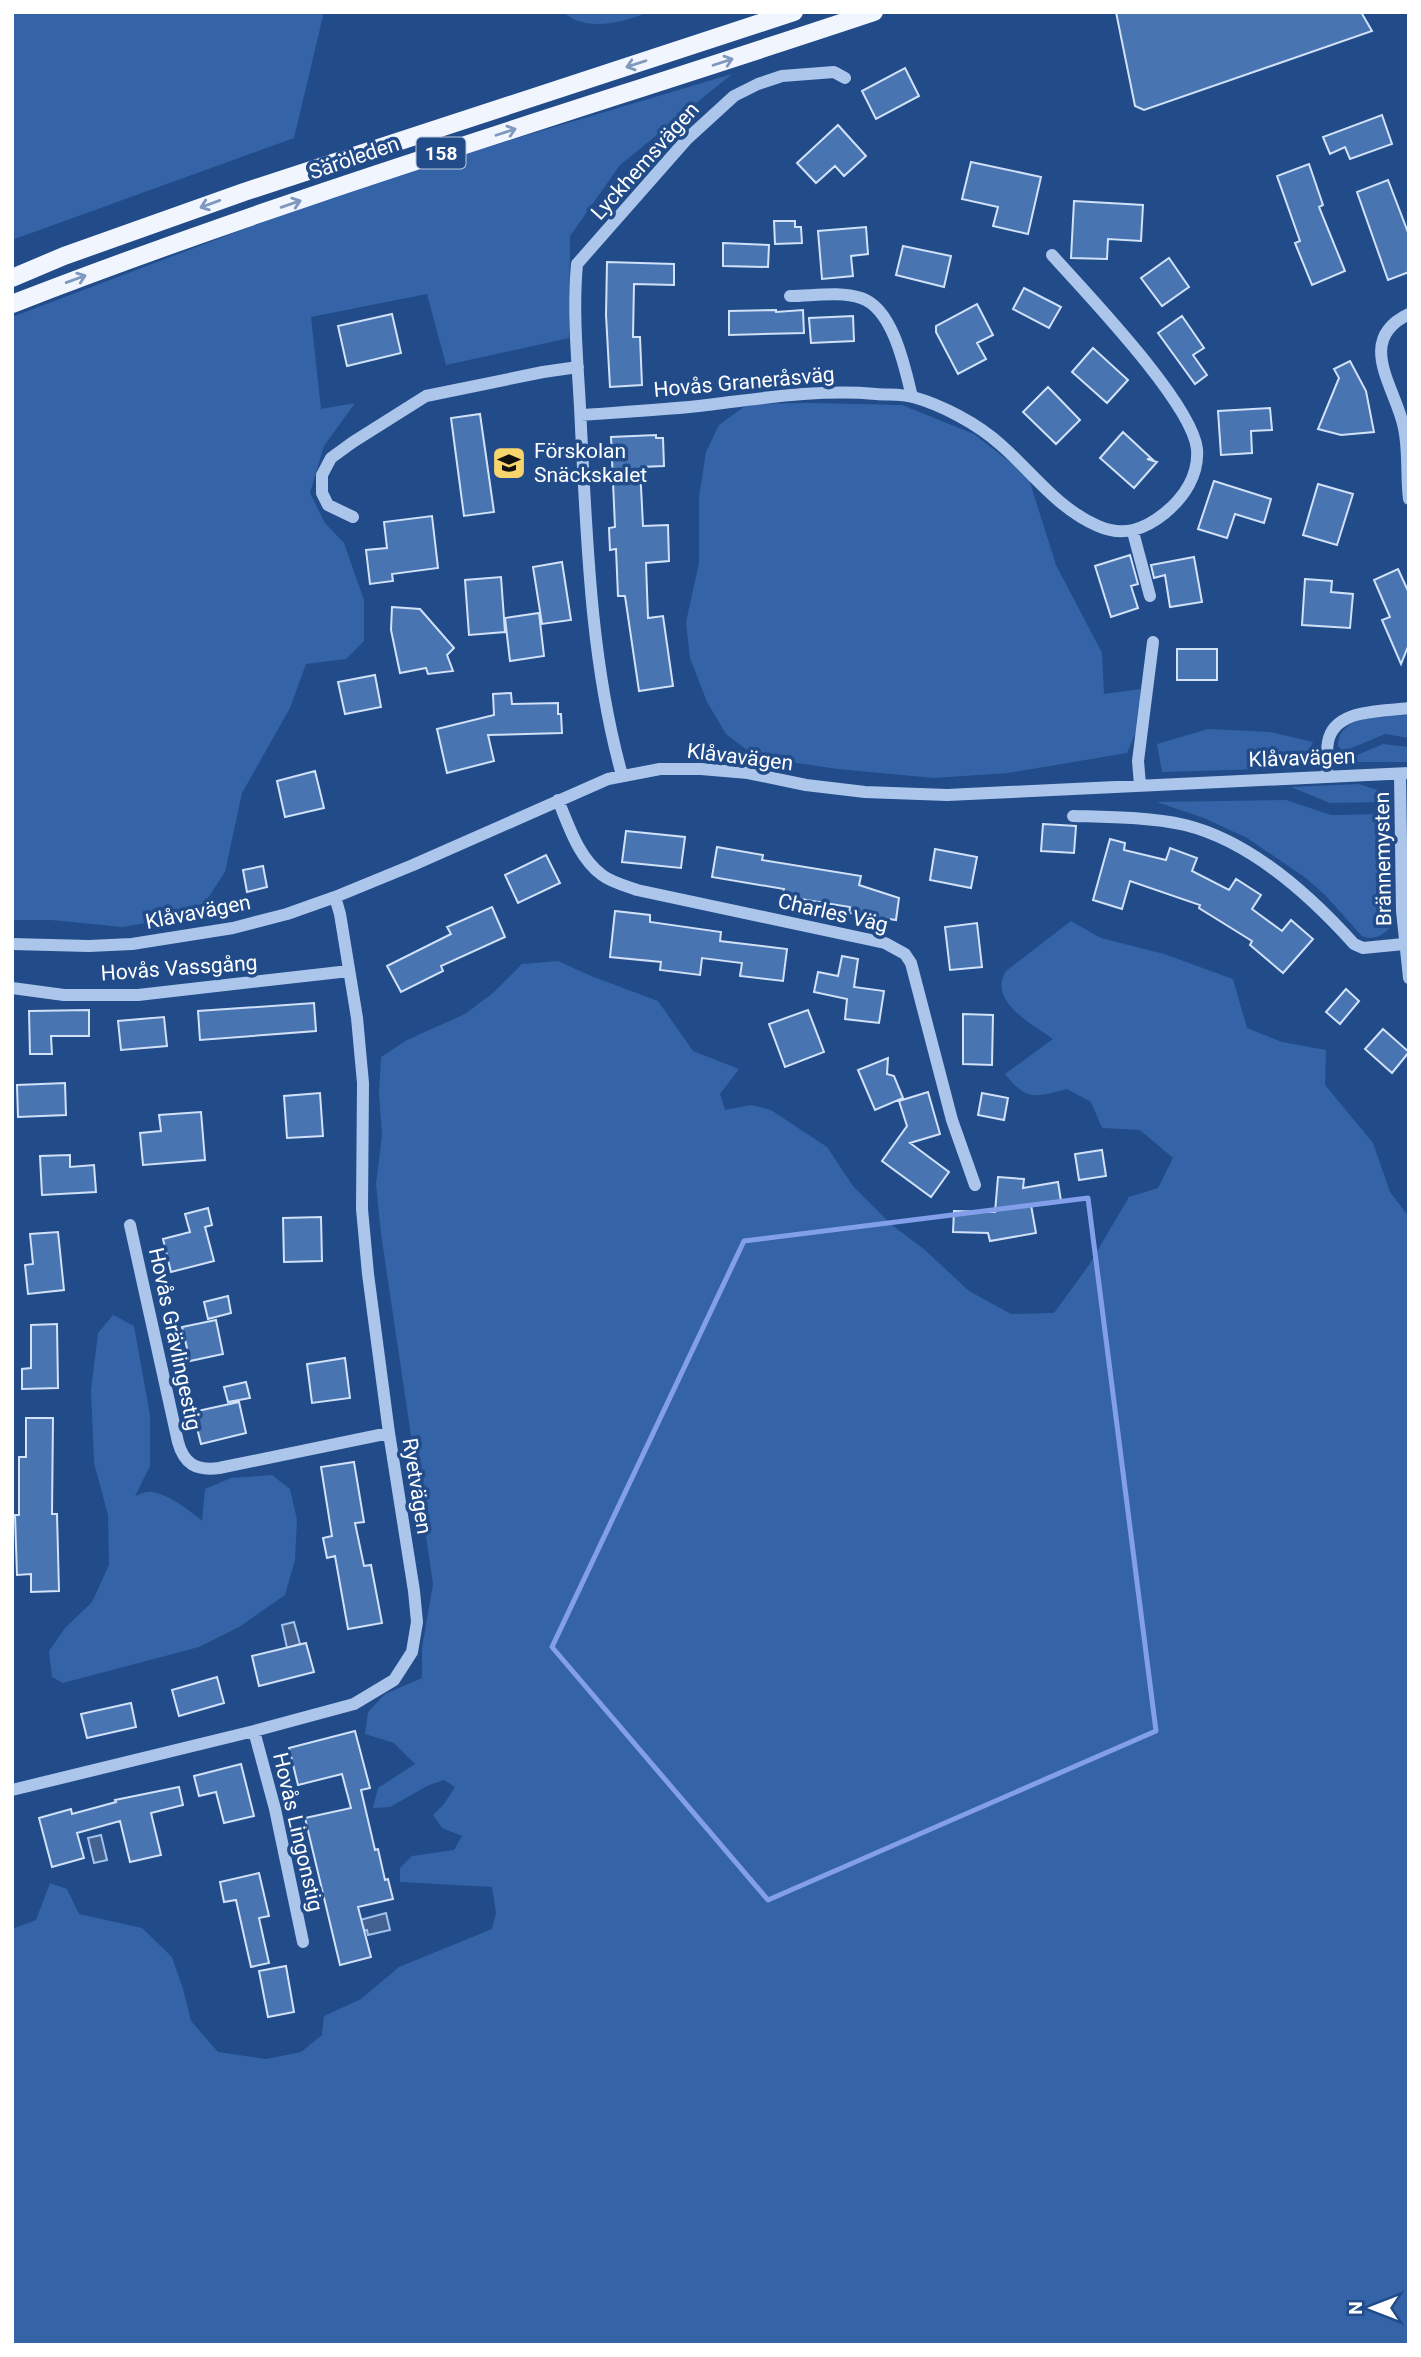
<svg xmlns="http://www.w3.org/2000/svg" width="1421" height="2357" viewBox="0 0 1421 2357" font-family="Roboto,sans-serif">
  <rect width="100%" height="100%" fill="#214b89"/>
  <path fill="#3464a7" d="M12,12H324L294,138L12,240Z
    M563,12H650C622,22 587,33 563,12Z
    M732,74L620,165L570,236L569,338L446,365L427,294L311,317L321,409L355,403L324,446L310,493L325,523L344,543L364,600V641L346,659L306,664L290,708L242,793L225,872L198,913L123,927L51,920H12V317L363,184Z
    M813,403L902,405L974,434L1028,476L1056,565L1102,653L1104,694L1140,689C1143,714 1137,731 1127,753L1008,773L934,778L838,769L756,757L726,734L707,702L690,658L686,622L699,563V497L706,452L719,425L748,404Z
    M1409,715V738L1385,734L1347,750H1342L1338,746C1339,713 1385,717 1409,715Z
    M1208,729L1270,732L1313,742L1301,768L1162,772L1157,744Z
    M1383,744L1409,747V762H1350V758Z
    M1359,784L1377,790L1387,802L1330,803L1291,787Z
    M1286,800L1331,815L1387,814L1391,927C1382,935 1375,941 1362,936L1326,896L1306,878L1247,838L1204,818L1157,802Z
    M1071,921L1101,938L1164,954L1233,979L1247,1028L1282,1042L1326,1050L1325,1085L1373,1143L1390,1192L1409,1217V2345H12V1929L36,1920L50,1883L67,1889L79,1914L142,1928L172,1957L183,1989L191,2021L218,2052L266,2059L301,2052L322,2035L324,2016L361,1999L399,1967L492,1929L496,1913L492,1887L400,1882V1868L412,1856L454,1850L462,1836L442,1828L433,1815L444,1804L455,1787L444,1780L429,1785L390,1807L373,1808L378,1788L415,1764L394,1743L365,1734L368,1712L385,1694L422,1678V1648L433,1584L381,1234L376,1184L382,1135L379,1093L381,1057L407,1040L465,1014L493,993L522,964L558,961L591,976L658,1001L693,1051L739,1069L720,1094L725,1110L751,1105L771,1110L827,1147L853,1186L892,1225L925,1250L969,1291L1011,1314L1054,1313L1089,1265L1129,1197L1158,1188L1173,1158L1140,1130L1102,1128L1091,1102L1067,1089C1035,1097 1027,1102 1005,1074L1053,1039C1034,1025 987,1002 1006,971Z
    M113,1315L134,1326L150,1415V1466L135,1496C140,1495 146,1491 152,1492C168,1494 191,1511 202,1521L205,1489L231,1478L272,1475L290,1489L297,1520L295,1560L285,1595L239,1627L199,1647L63,1683L52,1677L49,1651L65,1628L92,1602L109,1565L108,1515L94,1463L91,1390L98,1333Z"/>
  <path fill="#43628f" stroke="#a0c1ec" stroke-width="2" d="M294,1622L300,1644L287,1648L282,1625Z
    M101,1835L107,1860L94,1863L88,1838Z
    M386,1913L390,1930L368,1935L367,1930L363,1931L360,1920Z"/>
  <path fill="#4974b2" stroke="#d1e1f8" stroke-width="2" d="M1116,12H1361L1372,31L1144,110L1135,106Z
    M905,68L919,96L876,119L862,91Z
    M1382,115L1392,144L1350,159L1345,147L1330,154L1323,137Z
    M838,125L866,156L844,176L835,166L816,183L797,163Z
    M971,162L1041,177L1028,234L993,226L998,207L962,199Z
    M1309,164L1323,205L1319,207L1345,271L1312,285L1295,243L1300,241L1277,176Z
    M1388,180L1409,235V272L1388,280L1357,192Z
    M1074,201L1143,205L1141,241L1108,239L1107,259L1071,258Z
    M774,221H795V227H801L802,243L775,244Z
    M866,227L868,254L851,256L853,276L822,279L818,231Z
    M723,243L769,245L768,267L723,266Z
    M903,246L951,256L944,287L896,275Z
    M1169,258L1189,287L1162,306L1141,278Z
    M607,262L674,264V285L634,284L633,337H640L642,385L610,387L606,315Z
    M1024,288L1061,307L1049,328L1013,309Z
    M977,304L993,335L977,343L986,359L958,374L936,332V326Z
    M776,310V312L803,310L804,333L729,335V311Z
    M392,314L401,353L347,366L338,326Z
    M853,316L854,341L811,343L809,318Z
    M1182,316L1204,348L1193,355L1207,375L1195,384L1158,333Z
    M1093,348L1128,380L1107,403L1072,372Z
    M1350,361L1366,391L1374,432L1341,435L1318,429L1339,378L1334,369Z
    M1048,387L1080,420L1056,444L1023,412Z
    M1270,408L1272,430L1251,431L1252,453L1221,455L1218,411Z
    M480,414L494,512L464,516L451,418Z
    M1123,432L1152,459H1147L1157,462L1134,488L1100,458Z
    M656,435V438H663L664,466L640,467L643,526L668,525L669,561L646,563L648,618L663,616L673,686L639,691L625,596H618L616,549L610,550L609,528L615,527L611,437Z
    M1214,481L1271,499L1264,523L1235,514L1227,538L1198,529Z
    M1318,484L1353,494L1337,545L1303,535Z
    M432,516L438,568L392,574L393,581L370,584L366,550L387,548L384,522Z
    M1130,555L1138,584L1131,586L1138,608L1111,617L1095,566Z
    M1194,557L1202,602L1170,607L1165,575L1154,578L1151,565Z
    M562,562L571,620L542,624L533,567Z
    M1398,569L1409,593V644L1401,664L1382,620L1390,617L1374,580Z
    M501,577L505,632L469,635L465,580Z
    M1305,579L1332,581L1331,592L1353,594L1350,628L1302,625Z
    M392,607L420,609L454,648L447,655L453,671L428,674L426,668L400,673L391,630Z
    M539,613L544,656L510,661L505,618Z
    M1177,649H1217V680H1177Z
    M375,675L381,707L345,714L338,682Z
    M511,693L512,704L558,703V714H561L562,733L488,735L494,761L447,773L437,729L494,715L493,694Z
    M315,771L324,808L285,817L277,781Z
    M1043,824L1076,826L1074,853L1041,851Z
    M626,831L685,837L681,868L622,862Z
    M1110,839L1125,843L1124,850L1166,860L1170,848L1197,858L1192,871L1229,890L1236,879L1261,895L1252,909L1282,931L1291,920L1313,939L1283,973L1250,945L1252,941L1199,908L1200,905L1130,881L1122,909L1093,900Z
    M717,847L763,855L762,860L861,876L859,885L899,898L896,920L849,913L850,907L782,896L784,889L712,877Z
    M935,849L977,857L971,888L930,880Z
    M546,855L560,883L518,903L505,875Z
    M263,866L267,887L247,892L243,870Z
    M492,907L505,937L441,966L443,971L401,992L387,966L451,934L447,927Z
    M615,911L650,915V922L721,932L720,941L787,949L783,981L740,976L742,963L702,958L700,975L660,970L661,962L610,957Z
    M977,923L982,967L950,970L945,927Z
    M842,956L858,959L854,987L884,991L879,1023L845,1019L847,999L814,992L818,972L838,976Z
    M1346,989L1359,1001L1340,1024L1326,1012Z
    M314,1003L316,1031L200,1040L198,1011Z
    M89,1010V1036H51L52,1054H30L29,1011Z
    M808,1010L824,1052L785,1067L769,1024Z
    M963,1014L993,1015L992,1065L963,1064Z
    M164,1017L167,1046L121,1050L118,1021Z
    M1383,1029L1409,1052L1392,1073L1365,1049Z
    M888,1058L887,1074L894,1076L903,1098L875,1110L858,1070Z
    M65,1083L66,1115L18,1117L17,1085Z
    M928,1092L940,1134L910,1143L949,1172L931,1197L882,1161L907,1126L899,1101Z
    M320,1093L323,1136L287,1138L284,1096Z
    M982,1093L1008,1098L1004,1120L978,1115Z
    M201,1112L205,1160L143,1165L140,1133L161,1131L159,1115Z
    M1102,1150L1106,1176L1079,1180L1075,1154Z
    M70,1155V1167L94,1165L96,1192L42,1195L40,1156Z
    M998,1177L1024,1179L1023,1188L1058,1182L1061,1201L1031,1205L1036,1233L990,1241L988,1233L953,1232L954,1211L995,1212Z
    M208,1208L212,1225L205,1227L214,1261L171,1272L163,1239L190,1232L185,1214Z
    M321,1217L322,1261L284,1262L283,1218Z
    M58,1232L64,1290L28,1294L25,1265L33,1264L30,1234Z
    M228,1296L231,1313L208,1319L204,1302Z
    M216,1320L223,1354L190,1361L182,1327Z
    M57,1324L58,1388L22,1389V1369L31,1368V1325Z
    M345,1358L350,1398L312,1403L307,1364Z
    M246,1382L250,1398L228,1402L224,1387Z
    M239,1402L246,1433L201,1444L193,1412Z
    M26,1418H53L52,1514H57L59,1591L31,1592V1574L17,1575L15,1515H19V1457H26Z
    M354,1462L364,1522L355,1523L364,1566L371,1565L382,1623L348,1629L335,1556L327,1558L323,1538L332,1536L321,1467Z
    M306,1643L314,1672L259,1686L252,1656Z
    M217,1677L224,1703L179,1716L172,1690Z
    M131,1703L136,1727L87,1738L81,1714Z
    M355,1731L370,1788L361,1790L375,1850L378,1849L385,1880L388,1879L393,1899L358,1907L371,1957L340,1965L305,1818L351,1808L342,1774L298,1785L289,1748Z
    M241,1764L254,1816L224,1823L216,1792L199,1796L194,1776Z
    M179,1787L183,1805L151,1813L161,1855L130,1862L120,1821L77,1833L84,1858L52,1867L39,1818L71,1809L72,1814L116,1802L115,1800Z
    M259,1873L269,1916L259,1918L269,1963L251,1967L236,1900L224,1902L220,1882Z
    M286,1966L294,2012L268,2017L259,1971Z"/>
  <g fill="none" stroke-linecap="round" stroke-linejoin="round">
    <path stroke="#acc6eb" stroke-width="12" d="M790,296C812,296 840,291 861,298C893,308 905,368 912,397
      M1409,314C1354,340 1396,388 1404,428C1409,451 1406,476 1409,499
      M581,415C623,412 665,410 707,405C764,398 819,389 876,394C888,395 902,394 913,397C942,405 978,424 1001,445C1032,472 1058,509 1098,526C1123,537 1144,530 1165,513C1184,497 1199,475 1197,449C1192,403 1086,293 1052,255
      M353,517L328,505L322,493V475L331,458L353,442L426,396L543,372L578,367
      M1133,532L1150,596
      M1400,774L1402,911L1409,978
      M622,775C591,664 587,544 581,428C579,374 572,318 577,264L687,139L734,96L758,84L782,76L834,72L845,78
      M1327,776C1327,765 1326,753 1328,742C1334,708 1382,712 1409,708
      M1140,785L1138,761L1153,642
      M558,800C569,826 578,857 602,875C611,882 626,886 637,890L885,943L905,954L911,963L952,1120L975,1185
      M1073,816C1110,817 1149,817 1185,825C1250,841 1310,895 1354,944L1363,948L1404,944
      M12,944L89,946L132,944L233,928L287,914L335,897L413,865L608,779L660,769H701L748,773L806,785L865,792L947,795L1409,773
      M12,988L64,995H138L349,971
      M130,1225L178,1442C184,1464 196,1471 219,1468L389,1433
      M254,1731L275,1809L303,1942
      M12,1790L254,1731L354,1704L394,1680L412,1652L417,1622L414,1591L389,1433L368,1274L362,1209L363,1083L357,1018L340,914L335,897"/>
    <path stroke="#f1f5fe" stroke-width="18" d="M12,278L64,256L244,192L794,12
      M12,304C295,194 586,108 874,12"/>
  </g>
  <defs><path id="oneway-shaft" d="M-6 0H5M1.5-3L5.5 0L1.5 3" fill="none" stroke-width="1.6" stroke-linecap="round" stroke-linejoin="round" transform="scale(1.75)"/></defs>
  <g stroke="#7f98be">
    <use href="#oneway-shaft" transform="translate(723 62) rotate(-18)"/>
    <use href="#oneway-shaft" transform="translate(636 64) rotate(162)"/>
    <use href="#oneway-shaft" transform="translate(506 132) rotate(-18)"/>
    <use href="#oneway-shaft" transform="translate(210 204) rotate(160)"/>
    <use href="#oneway-shaft" transform="translate(291 204) rotate(-19)"/>
    <use href="#oneway-shaft" transform="translate(76 279) rotate(-20)"/>
  </g>
  <path fill="none" stroke="#839eea" stroke-width="5" stroke-linejoin="round" d="M1088,1198L1156,1731L768,1900L552,1647L744,1241Z"/>
  <defs>
    <g id="school-square" transform="scale(1.75)"><rect x="-9" y="-9" width="18" height="18" rx="4" fill="#f8d46d" stroke="#214b89"/><path d="M0-5L7-2L0 1L-7-2ZM-4 1L0 2.5L4 1V4Q0 6-4 4Z" fill="#111"/></g>
  </defs>
  <g fill-rule="evenodd">
    <use href="#school-square" x="509" y="463"/>
  </g>
  <g text-anchor="middle" dominant-baseline="central" stroke-width="7" stroke-linejoin="round" paint-order="stroke">
    <rect fill="#214b89" stroke="#bcc9dc" stroke-width="2" x="416.5" y="137.5" width="49" height="31" rx="5"/>
    <g font-size="19" font-weight="bold" fill="#fff">
      <text x="441" y="153">158</text>
    </g>
    <g font-size="21" fill="#fff" stroke="#214b89">
      <text transform="translate(354 158) rotate(-19)">Säröleden</text>
      <text transform="translate(645 161) rotate(-48)">Lyckhemsvägen</text>
      <text transform="translate(744 382) rotate(-5)">Hovås Graneråsväg</text>
      <text transform="translate(740 757) rotate(7)">Klåvavägen</text>
      <text transform="translate(1302 758) rotate(-2)">Klåvavägen</text>
      <text transform="translate(1383 859) rotate(-91)">Brännemysten</text>
      <text transform="translate(198 912) rotate(-11)">Klåvavägen</text>
      <text transform="translate(833 913) rotate(13)">Charles Väg</text>
      <text transform="translate(179 968) rotate(-4)">Hovås Vassgång</text>
      <text transform="translate(175 1339) rotate(78)">Hovås Grävlingestig</text>
      <text transform="translate(417 1486) rotate(81)">Ryetvägen</text>
      <text transform="translate(298 1832) rotate(77)">Hovås Lingonstig</text>
    </g>
    <g font-size="21" fill="#fff" stroke="#214b89" text-anchor="start">
      <text x="534" y="451">Förskolan<tspan x="534" dy="24">Snäckskalet</tspan></text>
    </g>
  </g>
  <rect width="1421" height="2357" fill="none" stroke="#ffffff" stroke-width="28"/>
  <g transform="translate(1372 2308) rotate(270)" stroke="#214b89" stroke-width="5" paint-order="stroke">
  <path d="M0-5L12 26L0 18L-12 26Z" fill="#ffffff"/>
  <text y="-10" font-size="19" font-weight="bold" text-anchor="middle" fill="#ffffff">N</text>
  </g>
</svg>
